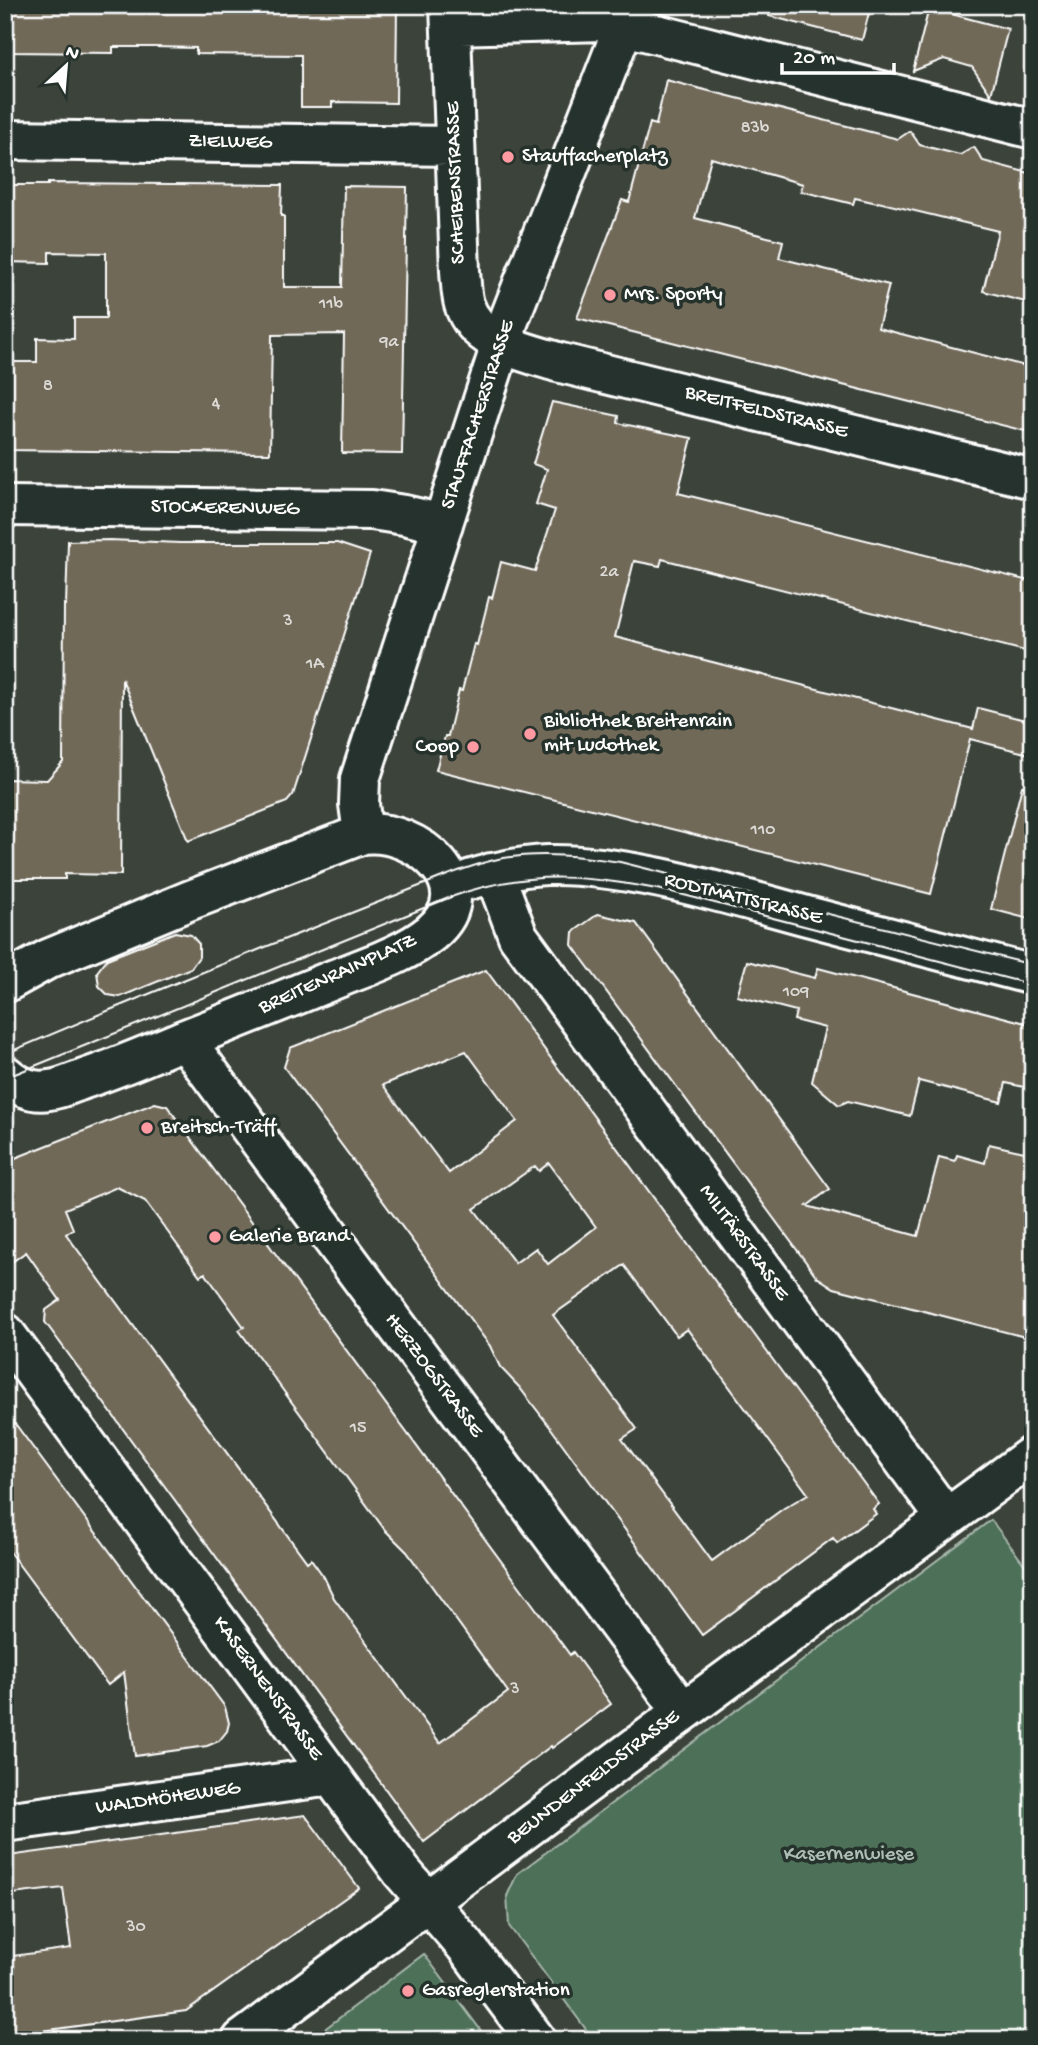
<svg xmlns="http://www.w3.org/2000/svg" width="1038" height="2045" viewBox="0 0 1038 2045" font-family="'Gochi Hand',sans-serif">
  <rect width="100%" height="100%" fill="#3c433a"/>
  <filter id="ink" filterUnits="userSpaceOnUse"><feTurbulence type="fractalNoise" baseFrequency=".0143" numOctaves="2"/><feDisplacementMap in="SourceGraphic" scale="14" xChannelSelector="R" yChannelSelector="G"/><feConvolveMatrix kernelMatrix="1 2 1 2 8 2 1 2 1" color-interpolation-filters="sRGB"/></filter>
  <g filter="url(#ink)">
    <path fill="#4e6f59" stroke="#a6b7ac" stroke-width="2" d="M991,1520L1033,1576V2040H594L509,1926L507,1896L517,1874Z
      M424,1954L488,2040H310Z"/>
    <path fill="#716959" stroke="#fff" stroke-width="2" fill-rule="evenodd" d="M5,5H397L396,103L332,102V107H301V55L196,54V48L154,47H113V53L5,52Z
      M770,5H871L862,40L769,16Z
      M929,8L1008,29L991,95L972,67L944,59L913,71Z
      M666,80L898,139L910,131L920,145L960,155L974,147L983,161L1033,174V304L983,291L998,231L878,202L877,203L855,198L853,204L801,191L803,184L711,158L695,218L783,241L779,258L889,285L878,328L1033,368V433L577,318L622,200L629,202L650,123L656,125Z
      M48,183L282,185L281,216H284V287H342L344,186L407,187L402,454L342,453L344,334L272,335L270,453L5,450V362H37V338L74,339V318H106V253L49,252V263L5,262V185H48Z
      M552,402L619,416L618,423L692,438L678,493L1033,582V653L662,559L660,566L634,561L615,637L973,729L978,708L1033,722V755L970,739L931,894L436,770L445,736H448L459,690L462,691L474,644L477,645L489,597L492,598L501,562L535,571L555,510L536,504L547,469L533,464Z
      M110,540L180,543H337L370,554L293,795L287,802L188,841L122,679L121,875L65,874V879H5V779L47,780L63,762L64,604L66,605L68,541Z
      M1022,786L1033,787V920L991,909Z
      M598,914L636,923L830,1189L807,1206L918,1236L939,1157L955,1161L957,1155L985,1163L989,1144L1033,1154V1339L834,1288L817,1277L572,945L573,932Z
      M175,932L191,935L199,944V957L191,968L120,997L108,995L99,986L97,972L107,959Z
      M747,961L815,978L818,968L1033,1025V1089L1006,1083L1001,1102L919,1081L910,1116L848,1101L839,1105L812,1082L825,1028L794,1020L796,1011L737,996Z
      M486,970L879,1504L873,1509L876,1514L837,1543L833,1538L702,1635L550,1427L519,1387L500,1367L490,1346L284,1067L290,1048ZM466,1051L517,1121L449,1173L383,1085ZM549,1163L596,1227L548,1264L536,1248L515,1263L474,1209L535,1166L539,1171ZM624,1265L677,1336L687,1329L808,1494L784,1508L712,1561L622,1439L637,1429L553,1315Z
      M155,1103L167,1106L570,1655L573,1652L611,1704L552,1748L551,1746L424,1842L45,1322L46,1310L60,1300L26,1252L5,1267V1162ZM117,1187L145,1201L200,1276L205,1273L244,1327L239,1330L385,1530L407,1552L508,1692L440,1743L334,1598L324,1577L311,1559L307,1562L66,1234L73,1229L65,1209Z
      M5,1410L225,1707L229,1723L227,1731L219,1741L207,1746L135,1756L124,1672L108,1685L5,1546Z
      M305,1815L359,1888L186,2011L5,2036V1957L71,1948L63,1888L13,1894L8,1856Z"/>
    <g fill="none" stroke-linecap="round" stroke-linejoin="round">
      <g stroke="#fff" stroke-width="44">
        <path id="minor" d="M450,5L460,271C461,282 461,294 464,304C476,343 522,351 557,362L1033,479
          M451,25L605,21L1033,129
          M5,140L455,146
          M5,506L372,510L404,515L443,524
          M363,834L359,804L360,779L509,320L632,5
          M491,873L498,883L518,936L946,1518
          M469,880C494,872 520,866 547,865C627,863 729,895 807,916C882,935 957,955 1033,975
          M5,983L48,959L188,901L363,834C417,827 486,887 431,933C406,954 365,967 335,979C284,1000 234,1020 183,1040C150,1054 117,1068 84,1079C73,1083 61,1089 49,1090C31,1093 18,1086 5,1075
          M185,1040L683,1712
          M5,1333L402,1872L465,1945L536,2040
          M5,1822L331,1776
          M242,2040L683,1712L1033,1455"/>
      </g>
      <use href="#minor" stroke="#26332d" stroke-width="38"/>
      <path stroke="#fff" stroke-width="2" d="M5,1054C150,992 298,934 445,876C464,869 484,861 504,858C543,852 581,856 620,862L1033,965
        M5,1078L451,897C532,868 590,876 672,892L1033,985"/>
    </g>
  </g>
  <g fill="#ff9aa2" stroke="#26332d" stroke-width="2.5">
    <circle cx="508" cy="157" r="7"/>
    <circle cx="610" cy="295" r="7"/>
    <circle cx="530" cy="734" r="7"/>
    <circle cx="473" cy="747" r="7"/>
    <circle cx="147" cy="1128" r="7"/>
    <circle cx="215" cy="1237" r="7"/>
    <circle cx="408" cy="1991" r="7"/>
  </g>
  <g text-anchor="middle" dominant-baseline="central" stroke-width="7" stroke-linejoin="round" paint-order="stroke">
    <g font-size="18" fill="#dcdad6">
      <text x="755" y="128">83b</text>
      <text x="331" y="304">11b</text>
      <text x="389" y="342">9a</text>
      <text x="48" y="386">8</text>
      <text x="216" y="404">4</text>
      <text x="609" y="572">2a</text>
      <text x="288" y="621">3</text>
      <text x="315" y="664">1A</text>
      <text x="763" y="830">110</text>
      <text x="796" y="992">109</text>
      <text x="358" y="1428">15</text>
      <text x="515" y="1689">3</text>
      <text x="136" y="1927">30</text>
    </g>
    <g font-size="21" fill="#fff" stroke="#26332d">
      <text transform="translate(230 143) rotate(1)">ZIELWEG</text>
      <text transform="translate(457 183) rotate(-92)">SCHEIBENSTRASSE</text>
      <text transform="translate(766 413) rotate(14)">BREITFELDSTRASSE</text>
      <text transform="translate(479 415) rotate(-72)">STAUFFACHERSTRASSE</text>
      <text transform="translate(225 509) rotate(1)">STOCKERENWEG</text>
      <text transform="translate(743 900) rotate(14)">RODTMATTSTRASSE</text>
      <text transform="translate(338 975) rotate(-24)">BREITENRAINPLATZ</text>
      <text transform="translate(743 1243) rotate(54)">MILITÄRSTRASSE</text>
      <text transform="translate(433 1376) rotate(53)">HERZOGSTRASSE</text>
      <text transform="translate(267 1689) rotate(54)">KASERNENSTRASSE</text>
      <text transform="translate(594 1778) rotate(-37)">BEUNDENFELDSTRASSE</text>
      <text transform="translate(168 1799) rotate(-8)">WALDHÖHEWEG</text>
    </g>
    <g font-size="21" fill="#fff" stroke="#26332d" text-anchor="start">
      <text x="522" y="157">Stauffacherplatz</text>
      <text x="624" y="295">Mrs. Sporty</text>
      <text x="544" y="722">Bibliothek Breitenrain<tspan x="544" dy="24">mit Ludothek</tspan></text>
      <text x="459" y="747" text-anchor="end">Coop</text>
      <text x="161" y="1128">Breitsch-Träff</text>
      <text x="229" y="1237">Galerie Brand</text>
      <text x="422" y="1991">Gasreglerstation</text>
    </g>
    <g font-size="21" fill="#afbeb4" stroke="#26332d">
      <text x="849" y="1855">Kasernenwiese</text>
    </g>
  </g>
  <rect width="1038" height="2045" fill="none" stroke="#26332d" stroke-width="28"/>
  <rect x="14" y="14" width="1010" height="2017" fill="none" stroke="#fff" stroke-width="2.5" filter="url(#ink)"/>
  <g transform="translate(66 66) rotate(26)" stroke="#26332d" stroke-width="5" paint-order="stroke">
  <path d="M0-5L12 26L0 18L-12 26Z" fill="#ffffff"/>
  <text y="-10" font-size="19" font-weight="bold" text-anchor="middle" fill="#ffffff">N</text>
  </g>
  <path d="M782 63v10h112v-10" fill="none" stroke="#ffffff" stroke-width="3.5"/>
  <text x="793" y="63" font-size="21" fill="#ffffff" stroke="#26332d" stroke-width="5" paint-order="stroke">20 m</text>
</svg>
